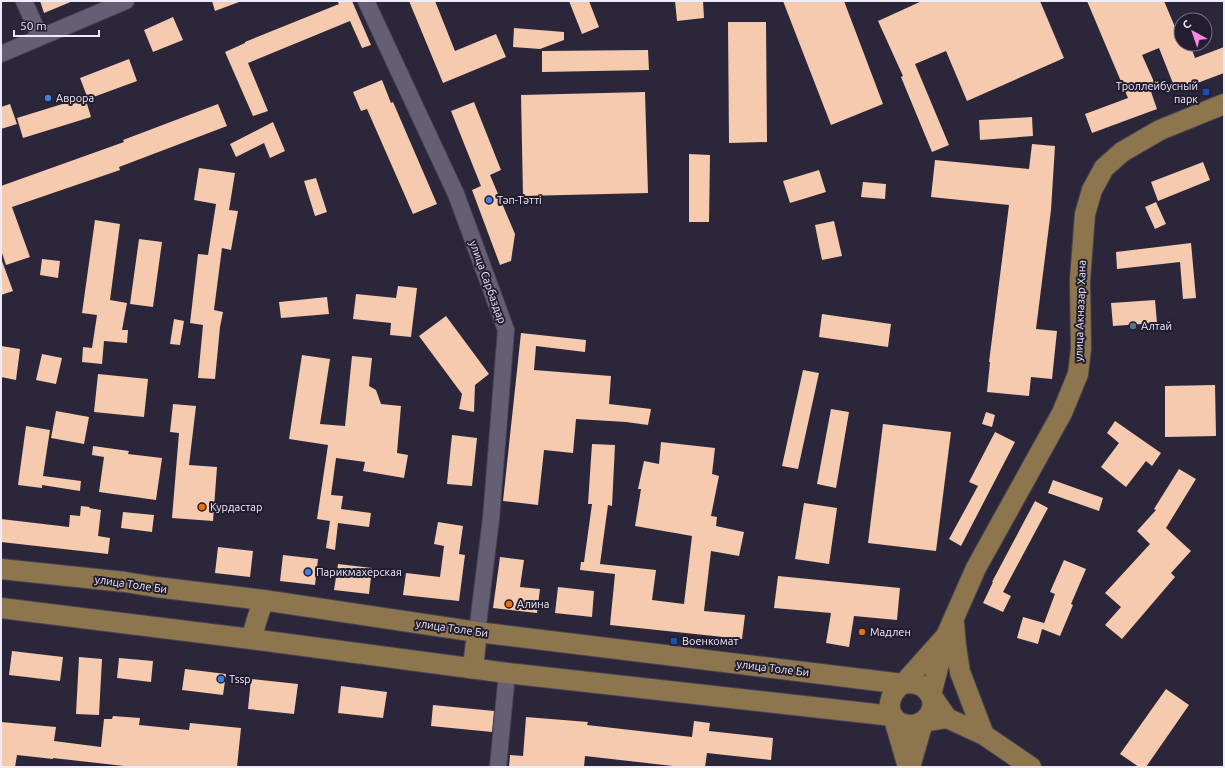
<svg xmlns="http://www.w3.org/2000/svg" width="1225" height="768" viewBox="0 0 1225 768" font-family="Ubuntu,sans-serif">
  <rect width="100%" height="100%" fill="#2b2639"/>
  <path fill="#f5caaf" d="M40,1H73L44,13Z
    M212,1H239V2L215,11Z
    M337,1H352L371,45L362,48L350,21L248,63L268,111L253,116L225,52L245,43V42L339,4Z
    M409,1H435L455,51L496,34L506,57L443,83Z
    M569,1H589L599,27L582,34Z
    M675,1H703L704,18L677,21Z
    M783,1H844L883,104L831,125Z
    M922,1H1040L1064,58L967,101L946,51L915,64L949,145L932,152L901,77L903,76L878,21Z
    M1087,1H1164L1181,41V44H1190L1195,58L1224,47V73L1176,91L1159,48L1142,55L1155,84L1149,86L1157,109L1092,133L1085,114L1128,98Z
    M173,17L183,40L153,52L144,30Z
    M728,22H766L767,142L729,143Z
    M514,28L564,32V40L540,49L513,47Z
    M648,50L649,70L542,72V51Z
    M129,59L137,81L88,99L80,78Z
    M382,80L391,103L393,102L437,204L413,214L367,109L361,111L353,92Z
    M645,92L648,193L523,196L521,95Z
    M85,97L91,117L23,138L17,118Z
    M474,102L501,170L490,175L515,234L511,261L500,265L472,190L481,186L451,111Z
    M10,104L17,124L1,129V107Z
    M218,104L227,126L119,167L120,170L12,207L30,257L6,265L1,250V186L124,142L123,140Z
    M1032,117L1033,136L980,140L979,120Z
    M273,122L285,151L270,158L264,143L236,157L230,144Z
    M1032,144L1055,146L1051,210L1036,329L1057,331L1052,379L1031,377L1029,396L987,392L990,362H989L1009,205L931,197L935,160L1029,169Z
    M689,154L710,155L709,222H689Z
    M1203,162L1210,180L1158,201L1151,182Z
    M199,168L235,173L229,210L238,211L231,250L222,248L214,310L223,312L220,327L215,379L198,378L203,325L190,323L198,254L208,255L216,204L194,200Z
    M819,170L826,192L790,203L783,181Z
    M316,178L327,212L315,216L304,181Z
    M863,182L886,184L885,199L861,197Z
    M1156,202L1166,224L1155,229L1145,207Z
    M95,220L120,224L110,300L127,303L122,330H128L127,343L104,341L102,364L82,362L83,347L92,348L97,315L82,313Z
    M834,221L842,256L822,260L815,225Z
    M139,239L162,242L153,307L130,304Z
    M1191,243L1196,298L1183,299L1180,262L1117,269L1116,252Z
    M42,259L60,261L58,278L40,275Z
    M1,261H2L13,291L1,295Z
    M398,286L417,288L411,337L390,335L391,323L353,319L356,294L396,298Z
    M327,297L329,314L281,318L279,302Z
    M1155,300L1157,323L1113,326L1111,303Z
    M822,314L891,324L888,347L819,337Z
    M446,316L489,374L475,385L474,412L459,409L462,394L419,336Z
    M174,319L184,321L180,345L170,344Z
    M521,333L586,340L585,352L536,346L534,370L611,376L609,404L651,409L648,425L626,422L576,419L573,453L544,450L538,505L503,501Z
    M1,346L20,349L16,380L1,377Z
    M42,354L62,358L56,384L36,380Z
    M302,355L330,359L320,424L345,426L352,356L372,358L369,386L376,390L381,404L401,406L397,453L408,455L404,478L363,471L365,462L336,458L331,495L343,496L341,509L371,513L369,527L338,523L335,550L326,548L330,521L317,519L328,445L289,439Z
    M803,370L819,373L798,469L782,466Z
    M98,374L148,379L144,417L94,412Z
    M1215,385L1216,436L1165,437V386Z
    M173,404L196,406L189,465L217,467L213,521L172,518L179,433L170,432Z
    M831,409L849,412L836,488L817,484Z
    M56,411L89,417L84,444L51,438Z
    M986,412L995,415L992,427L982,424Z
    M1115,421L1161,453L1152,466L1146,461L1126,487L1101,467L1119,443L1107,433Z
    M883,424L951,432L936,551L868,543Z
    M26,426L50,430L43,476L81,481L80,491L42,485V488L18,485Z
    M995,432L1015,442L961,546L949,539L978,486L969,482Z
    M452,435L477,438L472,486L447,484Z
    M661,442L715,448L712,474L719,476L711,516L717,517L716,526L744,532L739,556L711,551L704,611L745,615L742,639L610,625L615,574L580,570L581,562H584L592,504H588L592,444L615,445L612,506L608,505L600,564L656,570L652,600L684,604L692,536L635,526L641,489H638L644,461L659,464Z
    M93,446L129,451L128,454L162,458L156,500L99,492L104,457L92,455Z
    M1179,469L1196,479L1166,528L1191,551L1171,573L1175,577L1122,639L1105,625L1121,607L1105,593L1150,544L1137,531L1156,510L1154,509Z
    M1053,480L1103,498L1099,511L1048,493Z
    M1035,501L1048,508L1003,592L1011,596L1003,612L983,603L993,582H992Z
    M804,503L837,508L829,564L795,559Z
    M81,506L90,507L89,508L101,510L98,536L110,538L108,554L1,542V519L69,527L70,515L80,516Z
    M123,512L154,515L152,532L121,528Z
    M438,522L463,526L459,554L465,555L459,601L403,595L406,573L440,577L444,546L434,544Z
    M218,547L253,551L250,577L215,573Z
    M283,555L318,559L315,585L280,581Z
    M500,557L524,560L520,587L540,589L537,613L493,608Z
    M1064,560L1086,569L1071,604L1073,605L1060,636L1042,629L1038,644L1017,638L1023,617L1044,623L1043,626L1055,594L1050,592Z
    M338,564L372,568L369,594L334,590Z
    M778,576L900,588L897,620L854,616L849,647L826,643L831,613L774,608Z
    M558,587L594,591L592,617L555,613Z
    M12,651L63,657L60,681L9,675Z
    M79,657L102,659L99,715L76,714Z
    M119,658L153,661L151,682L117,678Z
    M185,669L226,674L223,695L182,690Z
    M251,679L298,684L294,714L248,709Z
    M341,686L387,692L383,718L338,713Z
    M1166,689L1189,705L1146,767H1139L1120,754Z
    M433,705L494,711L492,732L431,726Z
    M113,716L140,718L139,725L189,730L190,723L241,728L237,767H133L53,758V759L17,755L15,767H1V722L56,727L54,741L101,747L104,719H112Z
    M526,717L588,722L587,725L692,737L694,721L710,723L709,731L773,738L771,760L707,753L705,767H673V766L585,756L584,767H509L510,755L523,756Z"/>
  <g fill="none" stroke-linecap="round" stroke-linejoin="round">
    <g stroke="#494454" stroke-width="18">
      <path id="minor" d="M24,1L40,37
        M366,1L456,194L506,330L491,519L477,632
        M1,54L126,1
        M498,767L507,673"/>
    </g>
    <g stroke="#494454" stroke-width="22">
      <path id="major" d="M1,569L125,582L156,587L263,600L477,632L903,684C933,678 944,713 917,724C912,726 904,725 899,722C883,711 890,692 903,684L946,636
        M1,608L251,639L507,673L893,716L908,767
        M954,623L956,646L960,672L984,735
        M251,639L263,600
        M473,668L477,632
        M947,718L931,695L946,636L976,568L1062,413L1078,374L1081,349L1080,280L1085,214L1092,190L1104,168L1122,152L1160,130L1224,104
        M910,767L923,722L947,718L984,735L1031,767"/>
    </g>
    <use href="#minor" stroke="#645f75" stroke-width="16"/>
    <use href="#major" stroke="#8d764d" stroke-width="20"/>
  </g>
  <g fill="#1a4fb4" stroke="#221d2f" stroke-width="1.5">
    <rect x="1202" y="88" width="8" height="8" rx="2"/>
    <rect x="670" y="637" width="8" height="8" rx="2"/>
  </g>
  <g fill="#3f7fe0" stroke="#221d2f" stroke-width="1.5">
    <circle cx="48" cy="98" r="4"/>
    <circle cx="489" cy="200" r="4"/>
    <circle cx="308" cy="572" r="4"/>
    <circle cx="221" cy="679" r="4"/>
  </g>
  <circle fill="#5c6f8a" stroke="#221d2f" stroke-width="1.5" cx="1133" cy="326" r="4"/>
  <g fill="#e8710a" stroke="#221d2f" stroke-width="1.5">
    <circle cx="202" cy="507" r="4"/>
    <circle cx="509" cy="604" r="4"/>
    <circle cx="862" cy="632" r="4"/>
  </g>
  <g text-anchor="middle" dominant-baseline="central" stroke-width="4" stroke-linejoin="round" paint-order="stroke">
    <g font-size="11" fill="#efecf9" stroke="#221d2f" text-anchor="start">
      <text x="1198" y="86" text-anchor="end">Троллейбусный<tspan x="1198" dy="13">парк</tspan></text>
      <text x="56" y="98">Аврора</text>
      <text x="497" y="200">Тәп-Тәтті</text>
      <text x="1141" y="326">Алтай</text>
      <text x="210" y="507">Курдастар</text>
      <text x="316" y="572">Парикмахерская</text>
      <text x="517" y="604">Алина</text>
      <text x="870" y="632">Мадлен</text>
      <text x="682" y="641">Военкомат</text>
      <text x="229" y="679">Tssp</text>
    </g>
    <g font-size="11" fill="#efecf9" stroke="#221d2f">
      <text transform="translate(488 282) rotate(70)">улица Сарбаздар</text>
      <text transform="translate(1080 311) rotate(-88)">улица Акназар Хана</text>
      <text transform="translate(131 584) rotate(8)">улица Толе Би</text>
      <text transform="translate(452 628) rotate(8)">улица Толе Би</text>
      <text transform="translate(773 668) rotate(7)">улица Толе Би</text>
    </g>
  </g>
  <rect width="1225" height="768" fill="none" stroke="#efecf9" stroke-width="4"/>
  <g transform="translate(1193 32) rotate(320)"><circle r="19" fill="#221d2f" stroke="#747080"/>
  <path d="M0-3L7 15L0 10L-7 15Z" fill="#fb87e5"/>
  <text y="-6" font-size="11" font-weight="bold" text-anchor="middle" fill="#efecf9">С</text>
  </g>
  <path d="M14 30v6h85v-6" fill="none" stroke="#efecf9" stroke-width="2"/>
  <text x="20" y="30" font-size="12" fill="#efecf9" stroke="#221d2f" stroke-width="3" paint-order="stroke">50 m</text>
</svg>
